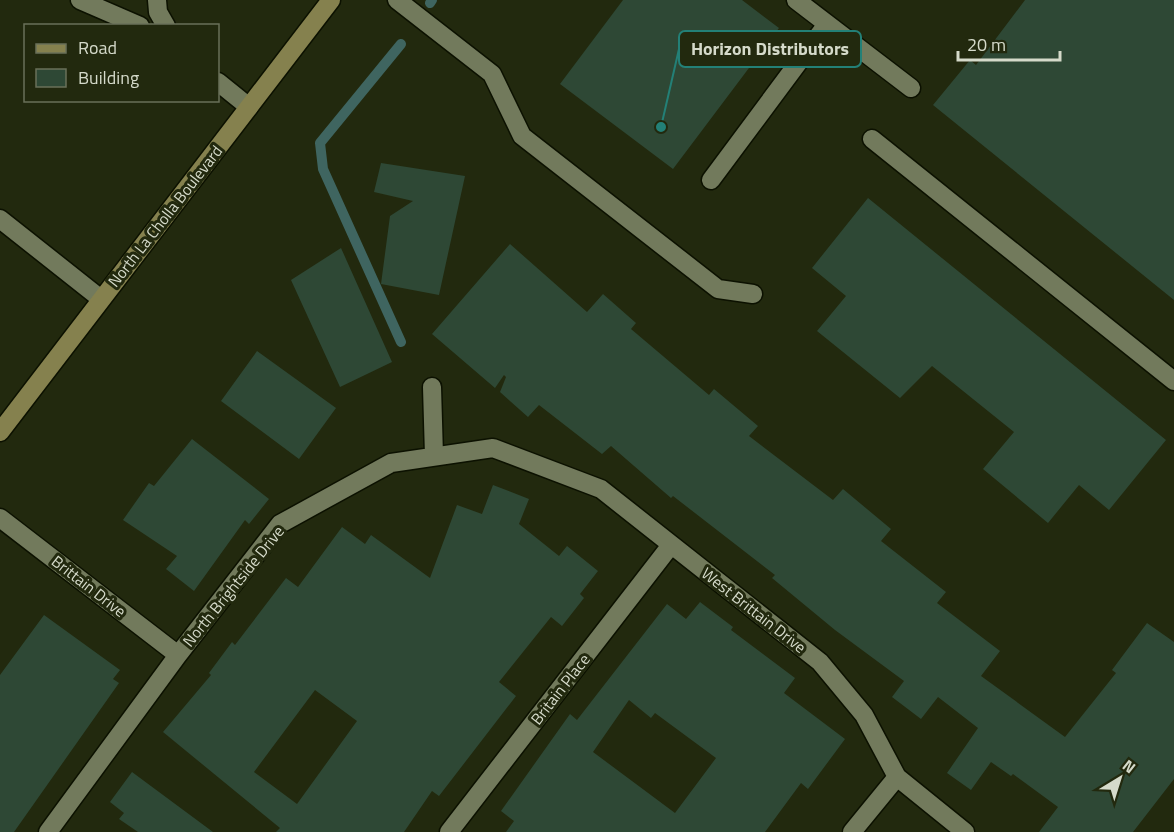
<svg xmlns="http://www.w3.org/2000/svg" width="1174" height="832" viewBox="0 0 1174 832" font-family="'Titillium Web',sans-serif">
  <rect width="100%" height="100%" fill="#22290e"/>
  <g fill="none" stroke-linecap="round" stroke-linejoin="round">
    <path stroke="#3f6560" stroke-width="10" d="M430,3L432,0
      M401,342L323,169L320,143L401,44"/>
  </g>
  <path fill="#2e4835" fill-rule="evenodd" d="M623,0H742L779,28L673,169L560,84Z
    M1025,0H1174V300L933,105L970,60L976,65Z
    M381,163L465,176L439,295L381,284L390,216L413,201L374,192Z
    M868,198L1166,440L1109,510L1079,485L1048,523L983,469L1014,432L932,366L900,398L817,331L846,296L812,268Z
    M510,244L587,312L603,294L636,323L631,329L709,395L714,389L758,426L749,436L833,500L843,489L891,529L881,541L946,592L937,603L1000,651L981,676L1065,737L1116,673L1112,670L1147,623L1174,642V779L1133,832H1039L1058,807L1013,774L1011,776L991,762L971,790L947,773L978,728L938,697L921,719L892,697L904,681L835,630L772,578L775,575L673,496L671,498L611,446L602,454L539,405L528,417L500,392L506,377L504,375L495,388L432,334Z
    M341,248L392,362L340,387L291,280Z
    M257,351L336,408L299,459L221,401Z
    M192,439L269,499L249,524L245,520L194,591L166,569L177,556L123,520L149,483L154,486Z
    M493,485L529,499L519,524L559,556L567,546L598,571L580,594L584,598L562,626L551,617L499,682L516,696L439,796L432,791L404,832H276L280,828L163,732L211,675L209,673L232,642L235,645L286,578L298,587L342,527L365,544L371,535L430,578L457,505L482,514ZM315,690L357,721L297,804L254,772Z
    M700,602L733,627L731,630L795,678L784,693L845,739L808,789L801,783L765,832H506L514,821L501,811L570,714L577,720L667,604L686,619ZM629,700L651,718L655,713L716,758L675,813L593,752Z
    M44,615L120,670L113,679L119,683L14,832H0V675Z
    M132,772L213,832H138L119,819L124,813L110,802Z"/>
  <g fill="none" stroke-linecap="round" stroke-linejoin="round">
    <g stroke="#0c1100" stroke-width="21">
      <path id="lane" d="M80,0L140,26
        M157,0L158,12L166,26
        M397,0L492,74L522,136L718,289L753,294
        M796,0L911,88
        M218,82L249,107
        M872,139L1174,381
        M711,180L827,24
        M0,219L101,299"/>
    </g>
    <g stroke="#0c1100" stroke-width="21">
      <path id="street" d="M432,387L434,456
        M0,518L178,655
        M48,832L178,655L280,524L391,463L493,448L601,489L820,662L864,715L897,777L965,832
        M449,832L671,545
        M852,832L897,777"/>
    </g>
    <g stroke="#0c1100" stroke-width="21">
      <path id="secondary" d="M0,432L331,0"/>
    </g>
    <use href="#lane" stroke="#727a5c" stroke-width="18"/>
    <use href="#street" stroke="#727a5c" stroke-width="18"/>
    <use href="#secondary" stroke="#85814e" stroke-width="18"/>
  </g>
  <g text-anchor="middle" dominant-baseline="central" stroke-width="6" stroke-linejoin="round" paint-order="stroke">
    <g font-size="16" fill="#d5daca" stroke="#22290e">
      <text transform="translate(165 216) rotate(-52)">North La Cholla Boulevard</text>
      <text transform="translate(89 586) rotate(38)">Brittain Drive</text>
      <text transform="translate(233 586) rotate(-51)">North Brightside Drive</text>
      <text transform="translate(754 610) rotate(38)">West Brittain Drive</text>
      <text transform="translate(560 689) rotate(-52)">Britain Place</text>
    </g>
  </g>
  <path fill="none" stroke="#238077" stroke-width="2" d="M661 127L679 49"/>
  <circle fill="#238077" stroke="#22290e" stroke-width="2" cx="661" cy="127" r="6"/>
  <rect fill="#22290e" stroke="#238077" stroke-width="2" x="679" y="31" width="182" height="36" rx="6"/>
  <g font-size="18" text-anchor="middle" font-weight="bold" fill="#d5daca">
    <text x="770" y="55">Horizon Distributors</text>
  </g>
  <rect x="24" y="24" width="195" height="78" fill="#22290e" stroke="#6a7059" stroke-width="1.5"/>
  <rect x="36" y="44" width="30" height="9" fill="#85814e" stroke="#6a7059" stroke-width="1.5"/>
  <text x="78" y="54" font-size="18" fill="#d5daca">Road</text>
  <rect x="36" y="69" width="30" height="18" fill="#2e4835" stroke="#6a7059" stroke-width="1.5"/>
  <text x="78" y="84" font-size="18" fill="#d5daca">Building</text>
  <g transform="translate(1120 778) rotate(38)" stroke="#22290e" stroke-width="4.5" paint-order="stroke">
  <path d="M0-4.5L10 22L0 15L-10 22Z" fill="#d5daca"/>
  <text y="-9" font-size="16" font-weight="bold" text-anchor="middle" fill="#d5daca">N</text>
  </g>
  <path d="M958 51v9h102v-9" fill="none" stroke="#d5daca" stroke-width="3"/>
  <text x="967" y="51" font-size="18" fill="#d5daca" stroke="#22290e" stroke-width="4.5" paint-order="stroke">20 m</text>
</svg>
